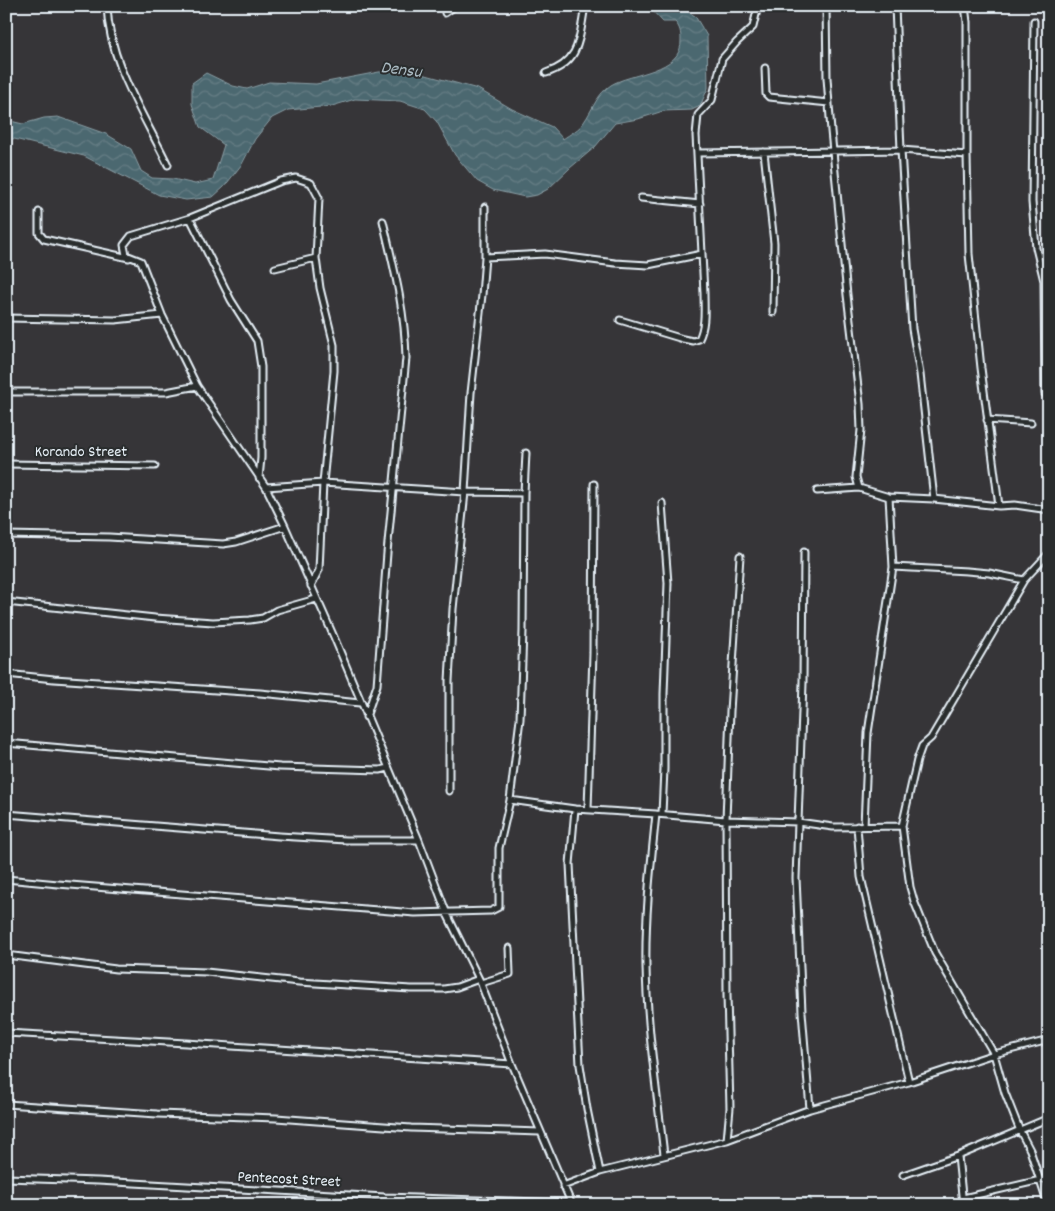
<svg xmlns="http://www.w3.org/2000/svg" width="1055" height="1211" viewBox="0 0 1055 1211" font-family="Dekko,sans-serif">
  <defs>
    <pattern id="water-waves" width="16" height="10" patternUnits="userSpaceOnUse" patternTransform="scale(1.25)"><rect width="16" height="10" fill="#4c6870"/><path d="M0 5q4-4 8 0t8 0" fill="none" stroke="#667e85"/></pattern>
  </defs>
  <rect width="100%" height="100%" fill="#363538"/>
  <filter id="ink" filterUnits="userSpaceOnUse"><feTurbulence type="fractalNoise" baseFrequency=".02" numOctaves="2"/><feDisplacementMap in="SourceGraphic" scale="10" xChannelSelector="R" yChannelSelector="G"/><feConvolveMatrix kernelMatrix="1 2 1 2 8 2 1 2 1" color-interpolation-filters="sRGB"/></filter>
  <g filter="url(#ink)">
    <path fill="url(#water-waves)" stroke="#8a9fa6" d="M648,6H678L695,16L707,36L708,88L700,106L692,110L663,111L638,119L615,123L595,147L570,168L548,189L537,195L525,197L493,190L477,181L455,155L437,122L425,109L400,101L355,99L332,106L288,110L272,118L255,139L242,164L224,187L213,197L186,200L159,195L84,156L6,137V120L23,124L44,118L58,117L106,134L131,149L141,171L152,178L173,179L195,184L213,180L224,145L200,127L192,104V83L206,73L233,86L247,89L269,82L316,84L379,72L411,71L478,89L512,109L552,127L563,139C570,134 580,129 584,122C593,109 597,94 611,85C630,73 683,72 681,40C681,33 680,27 675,22H663Z"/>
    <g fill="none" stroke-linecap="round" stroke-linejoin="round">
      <path stroke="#8a9fa6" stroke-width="2" d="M779,1205L810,1198L813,1205"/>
      <g stroke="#e8f1f8" stroke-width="9">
        <path id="minor" d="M107,6C109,63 144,115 168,165
          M826,6L827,78L831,131L847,295L860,404L861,430L856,477L859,488L889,497L934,499L999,506L1015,505L1049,510
          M895,6L901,150L912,329L920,374L934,499
          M965,6L967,22V155L969,254L981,368L999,506
          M445,13L455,6
          M1034,21L1032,202L1036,248L1044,281L1045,394
          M765,68L766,94L769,97L829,103
          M546,73C581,62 579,38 585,6
          M764,152L774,243L773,312
          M698,153L901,150L967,155
          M641,198L700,204
          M39,212V233L44,239L129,258
          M190,218L231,300L257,341L261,367V458L259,478
          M485,257L545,254L615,263L648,265L702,254
          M275,268L316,258
          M6,318L115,320L162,315
          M620,320L683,339L693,341L699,339C706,325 704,308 704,293L696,135L698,115L712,100L722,59L737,42L753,27L758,6
          M6,392H166L197,386
          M987,420L1031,423
          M6,464L155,466
          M266,487L323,483L465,492L524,493
          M817,491L859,488
          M6,535L109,537L223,544L236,542L285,526
          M804,552L803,683L796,878L802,1012L810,1109
          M893,567L967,571L989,573L1024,580
          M311,586L319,570L323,483L334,371V345L320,288L316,258L319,198L311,183L296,178L281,181L190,218L131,236L124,245L126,255L141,261L162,315L197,386L266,487L285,526L334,637L419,840L447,914L479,979L512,1064L572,1205
          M6,602L155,618L213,622L250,620L263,618L277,610L316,599
          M6,674L54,679L260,693L360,703
          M366,717L377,685L387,553L406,358C405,310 394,268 383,221
          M6,743L280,767L380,770L388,768
          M449,791V681L453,609L465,492L471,393L482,295L485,257V207
          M510,800L575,809L656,814L726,820L798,822L833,827L902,826L910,887L914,901L935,953L994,1054L1005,1093L1020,1131L1030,1150L1048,1205
          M575,809L570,864L580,1065L587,1109L600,1172
          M588,809L593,653L594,484
          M6,814L279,836L346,840H419
          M656,814C651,864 645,915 646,966C647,1029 657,1092 664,1155
          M662,814L664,769V694L668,583L662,503
          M857,826L861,877L909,1082
          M864,826L868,733L893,567L889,497
          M902,826L917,760L922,746L931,738L1024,580L1049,553
          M6,879L58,884L415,913L491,911L499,907V848L510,800L520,719L523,631L524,493L526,453
          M6,955L116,969L206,972L299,982L411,989H444L457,987L479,979
          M481,983L510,974L509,948
          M6,1033L186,1043L512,1064
          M6,1104L157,1114L276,1118L411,1128L540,1132
          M727,1140L730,1108L727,995L726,820L730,711L740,556
          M958,1156L963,1205
          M903,1175L958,1156L1049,1118
          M6,1178L98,1181L385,1197L571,1203
          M563,1186L600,1172L727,1140L810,1109L909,1082L994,1054L1049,1040
          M963,1198L1049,1178"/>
      </g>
      <use href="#minor" stroke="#2a2d2e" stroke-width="5"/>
    </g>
  </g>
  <g text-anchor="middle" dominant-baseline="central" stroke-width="4" stroke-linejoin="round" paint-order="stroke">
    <g font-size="16" fill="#e8f1f8" stroke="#2a2d2e">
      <text x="81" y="452">Korando Street</text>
      <text transform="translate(289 1180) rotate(3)">Pentecost Street</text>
    </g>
    <g font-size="18" font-style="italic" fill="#aabac2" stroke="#2a2d2e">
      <text transform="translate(401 71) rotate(7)">Densu</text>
    </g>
  </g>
  <rect width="1055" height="1211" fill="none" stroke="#2a2d2e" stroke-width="25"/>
  <rect x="12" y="12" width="1030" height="1186" fill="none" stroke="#e8f1f8" stroke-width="2" filter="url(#ink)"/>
</svg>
